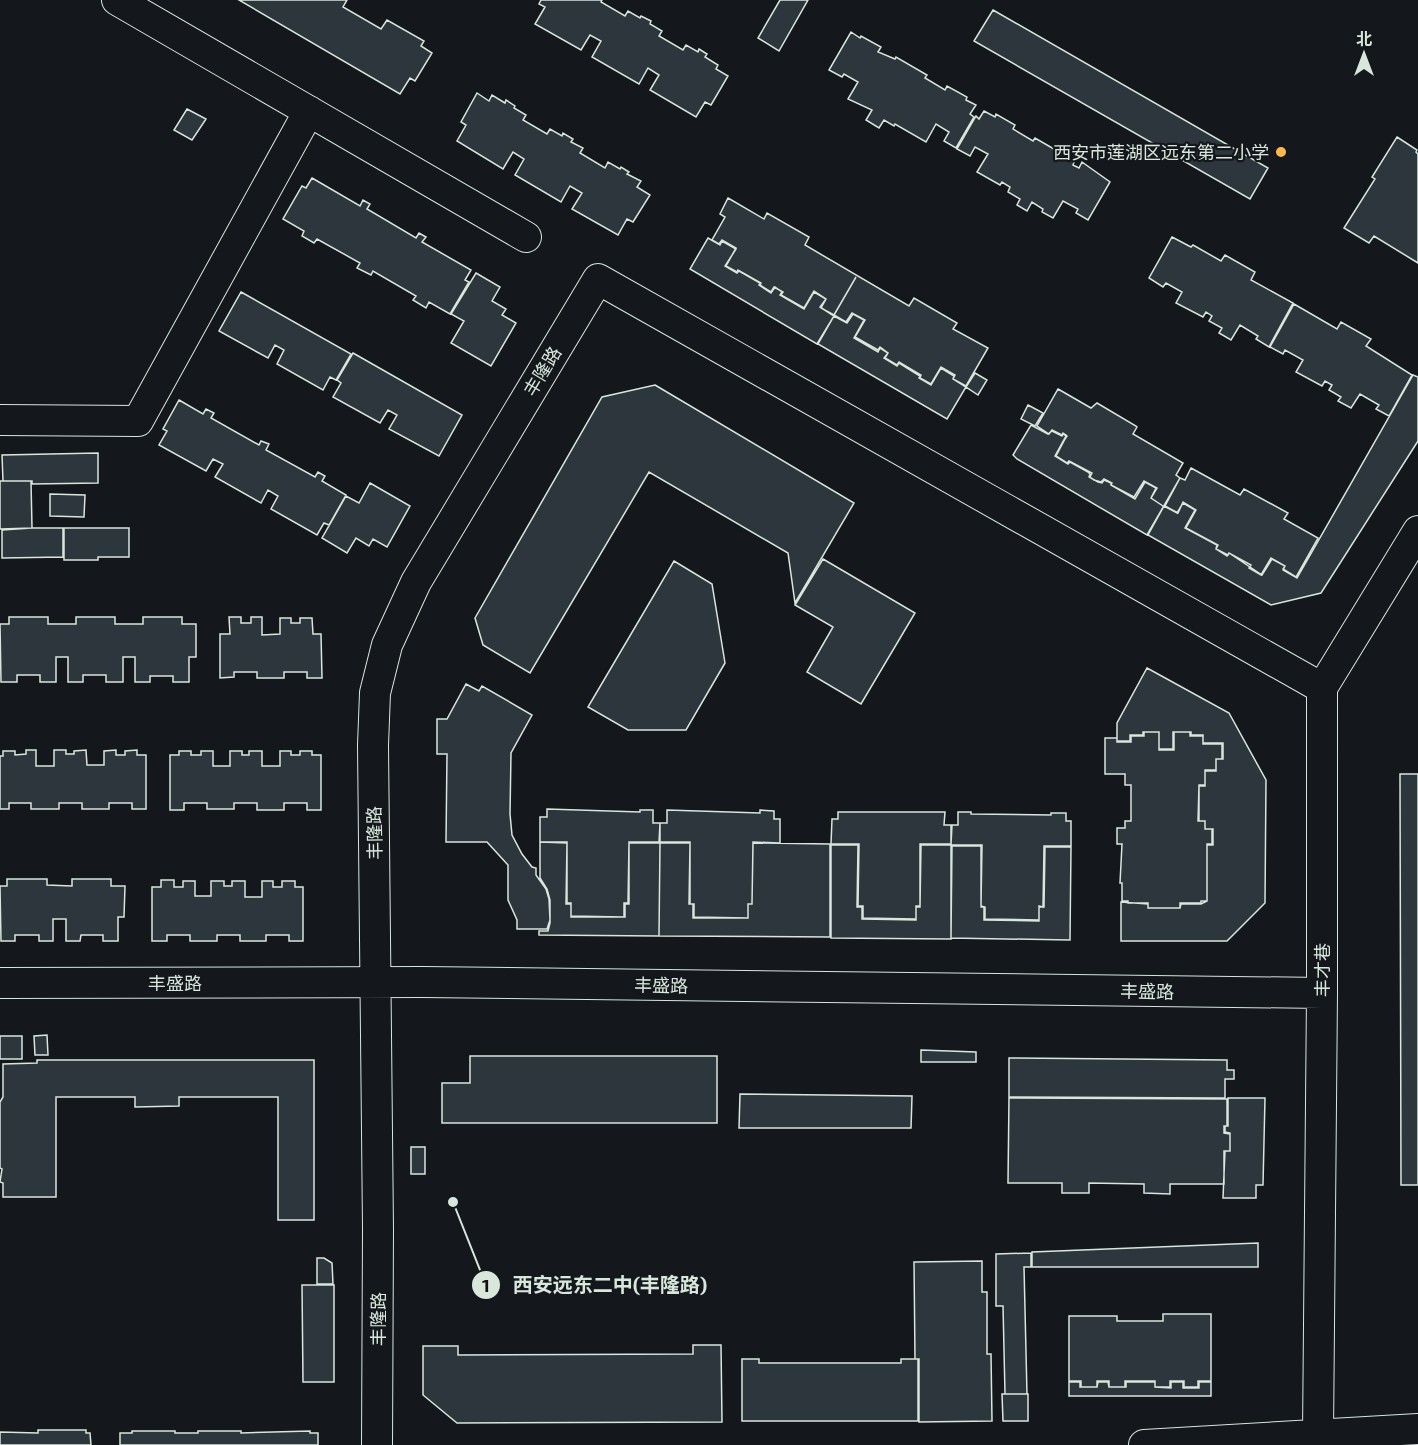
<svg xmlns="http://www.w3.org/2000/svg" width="1418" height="1445" viewBox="0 0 1418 1445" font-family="'Exo 2','Noto Sans SC',sans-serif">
  <rect width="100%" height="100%" fill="#14181c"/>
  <path fill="#2c363c" stroke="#d8e6dc" stroke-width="1.5" d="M239,0H347L343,7L381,29L387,20L424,41L421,46L432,53L415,81L410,78L400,94Z
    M541,0H602L601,2L625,16L628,11L640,18L641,16L651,21L650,24L662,31L659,36L683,50L686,45L698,52L699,49L707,54L705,57L718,65L716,69L728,76L711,105L705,102L696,117L650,90L659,75L648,68L639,84L592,57L601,41L590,35L581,50L535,24L545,7L539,4Z
    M780,0H808L779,51L758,38Z
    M993,10L1268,168L1250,199L974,41Z
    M851,32L860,38L861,36L881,47L878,52L895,59L896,57L927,75L925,78L945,90L947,86L967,97L966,100L976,105L970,114L974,117L956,148L944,141L949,132L936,124L926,142L895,124L894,126L884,120L879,128L866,120L872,110L848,99L858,82L844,74L842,77L829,70Z
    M477,93L489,101L492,95L505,103L506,100L515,106L514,108L526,115L523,120L547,134L550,129L562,136L563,133L573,139L571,142L583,148L580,153L605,168L608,162L620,169L621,167L629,172L627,174L641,181L637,187L650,195L633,222L627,219L618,235L572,209L582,193L570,186L561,202L515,175L524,159L513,152L503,169L457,141L466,125L461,122Z
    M187,109L206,119L192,140L174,130Z
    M984,111L995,117L996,114L1015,125L1013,129L1033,141L1035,138L1066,156L1074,162L1073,165L1079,168L1082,162L1110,182L1088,220L1076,213L1078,209L1063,201L1053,218L1042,212L1043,209L1032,202L1027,211L1017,205L1020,199L1008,192L1010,187L1002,182L1000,185L977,172L988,154L975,147L970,156L957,149L976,116L979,119Z
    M1397,137L1417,150L1416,152L1418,154V263L1374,236L1369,243L1344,228L1375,179L1372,177Z
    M312,178L360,206L363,200L370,204L367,209L416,238L419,233L426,237L422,242L471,270L465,280L469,282L450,314L429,302L426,308L413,300L416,296L373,271L371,275L357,268L360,263L317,239L314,243L302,236L304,231L283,219L302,186L306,188Z
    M728,198L764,219L767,213L809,237L805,245L909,306L914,298L957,323L953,329L988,348L966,386L953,379L955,375L941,367L931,384L920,378L921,375L899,362L897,365L885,358L888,353L880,347L878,350L855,337L865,320L852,313L846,322L834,315L856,277L834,315L821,308L826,299L814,291L804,308L781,295L783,292L774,287L771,292L760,285L761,283L738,270L737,272L726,266L736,248L722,240L719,244L712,240L725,217L720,214Z
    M1172,237L1191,247L1193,245L1221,261L1225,255L1255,272L1251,280L1293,303L1269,347L1256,339L1258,336L1240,325L1231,340L1219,333L1222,328L1209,321L1212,316L1206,312L1203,317L1176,303L1182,292L1166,283L1163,287L1149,278Z
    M708,238L720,245L722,241L736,249L725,266L737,273L739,271L760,283L759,285L771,293L775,287L782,292L780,295L804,309L814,292L826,299L820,307L834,316L817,344L690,269Z
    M476,273L500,287L492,301L506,309L502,315L516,323L491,366L451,343L464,321L451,314Z
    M241,292L351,354L336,380L330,377L323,390L277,364L284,350L275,345L268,358L219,331Z
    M1294,304L1337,329L1341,322L1371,339L1366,346L1412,375L1389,416L1376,409L1379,405L1360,394L1351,408L1338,401L1341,397L1329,390L1332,385L1325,381L1322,386L1296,372L1303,360L1285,350L1283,354L1270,347Z
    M853,314L864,320L854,338L878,352L880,348L888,353L884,358L897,366L899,363L920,376L919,378L931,385L941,368L954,376L953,379L966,387L947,419L818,344L834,316L847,323Z
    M353,353L462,415L439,456L389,429L397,415L388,410L380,423L333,397L341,383L337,380Z
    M975,373L987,380L978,395L966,387Z
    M1413,375L1418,377V441L1321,593L1271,605L1148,535L1164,506L1177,513L1183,503L1195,510L1185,528L1217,545L1216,549L1227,556L1229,553L1262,575L1272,559L1285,566L1283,570L1297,578Z
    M655,385L854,503L795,603L788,553L649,472L530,673L483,645L475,618L602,397Z
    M1058,389L1091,408L1097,403L1136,426L1137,427L1133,434L1183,463L1176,475L1180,478L1147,535L1017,459L1013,455L1031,425L1048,434L1052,431L1062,436L1063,434L1066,436L1055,456L1068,464L1070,462L1088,472L1090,474L1089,477L1098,482L1102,483L1104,480L1111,483V485L1135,499L1145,482L1156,488L1151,498L1163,506L1151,498L1157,488L1144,481L1134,497L1111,485L1112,483L1104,479L1101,482L1094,480L1090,477L1092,473L1069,461L1067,463L1056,456L1065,439L1067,436L1066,435L1063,433L1062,435L1052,430L1049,434L1037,426Z
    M179,400L203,414L206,409L214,413L211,418L259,445L261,441L269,444L266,450L315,477L318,472L325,476L322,481L346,495L329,525L324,523L317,535L271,509L278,496L268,490L261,503L215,477L223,464L213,459L206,471L159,445L167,431L163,429Z
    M1028,405L1043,413L1035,426L1021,419Z
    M98,453V483L32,484V481H3L2,455Z
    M1191,468L1240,495L1244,489L1288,513L1284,519L1318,538L1296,577L1283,569L1285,566L1271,558L1261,575L1249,568L1251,565L1229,553L1228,555L1216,549L1218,545L1186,528L1196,510L1183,502L1178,513L1165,506L1180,478L1185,480Z
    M0,481H31L32,528L0,529Z
    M370,483L410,506L387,547L373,539L369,546L356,538L347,553L322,538L346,496L359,503Z
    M50,494L85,495L84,517L50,516Z
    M32,528H63V557L2,558V530Z
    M64,528H129V557H98V560H64Z
    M823,559L915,613L861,704L807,672L833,627L795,605Z
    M674,561L712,584L725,663L686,730H628L588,707Z
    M9,617H48V624H76V617H115V624H143V617H182V624H196V657H189V682H173V676H150V682H135V657H123V682H106V675H83V682H68V657H56V682H40V675H17V682H1L0,624H9Z
    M229,617H241V623H251V617H262V635L280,634V618H291V623H300V618H312L313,634H321L322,678H307V672H284V678H257V672H234V677L220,678V634H230Z
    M1147,668L1229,713L1266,780L1265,903L1227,941H1121V902L1148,904V908H1180L1181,904H1201L1207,901V845H1213V829H1205V821H1199V786H1205V771H1216V759H1223V743H1203V735H1191V732H1173V749H1159V732H1143V735H1130V741H1117V723Z
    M466,684L479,691L482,686L532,715L511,753L510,814L512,835L522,854L532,867L536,868V875L546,889L549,899L550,920L547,929H517V920L508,900V865L487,842H446L447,754H437V719H447Z
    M1144,732H1159V750H1174V732H1190V736H1203V744H1222V759H1216V770H1205V785H1199L1198,821H1205V829H1212V844H1207V901H1201V903H1180V908H1148V903H1128V901H1122V883H1120L1122,844H1117V828H1125V821H1131V785H1125V774H1105V738H1117V742H1131V736H1144Z
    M26,750H36V766H54V750H66V754H74V751L86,750L87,765H104V751L116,750V755H125V751L137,750V755H146V809H132V803H109V809H82V803H59V809H31V803H9V809H0V756H3V751H15V755L26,754Z
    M179,751H191V755H201V751H213V766H230V751H242V755H249V751H262V766H280V751H291V755H300V751H312V755H321V810H307V803H284V810H257V803H234V809H207V803H184V810H170V755H179Z
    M1400,774H1418V1185H1401Z
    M547,809L640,812V810H653V823H660L659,842H629L628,903H624V917L571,916V903H567V842H540V817H547Z
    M667,810L760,813V810L774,811V819H780V843L753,842L752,904H748V918L694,917V904H690V842H660V823H667Z
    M838,812H945L944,825H951V844H920V906H916V919L863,918V906H858L859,844H831L832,819H838Z
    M958,812H971V814L1051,815V813H1066V821H1071V846H1044L1043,907L1039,906V920L985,919V907L981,906L982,845H951L952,825H958Z
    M540,842L567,843L566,904H571V917H625V904H629V843H660L659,936L539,935V931H548L550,923V900L547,889L540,878Z
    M660,843H690L689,904H693V918H748V904H752L753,843L830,844V937L659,936Z
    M831,845H858L857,907H862V919L916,920V907H920L921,845H951V939L831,938Z
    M952,846H981V907H984V920L1039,921V907H1044L1045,847H1071L1070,940L951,938Z
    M7,879H47V885L72,886V879H111V886H125L124,917H118V941H103V935H81L80,941H66V919H53V941H39V935H15V941H1L0,886H7Z
    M161,880H174V887H183V881H195V896H211V881H224V886H232V881H245V897H262V881H273V887H282V881H295V887H303V941H289V935H266V941H240V935H217V941H190V935H167V941H152V887H161Z
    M47,1035L48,1055H35L34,1036Z
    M0,1036H22V1059H0Z
    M921,1050L976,1052V1062H921Z
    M470,1056H717V1123H442V1083H470Z
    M1009,1058L1227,1060V1070H1234V1079H1225V1098L1009,1097Z
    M37,1060H314V1220H278V1097H179V1106L135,1107V1097H56V1197H3V1183L0,1182L2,1169L0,1168V1102L3,1097V1064L37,1063Z
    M740,1094L912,1096L911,1128H739Z
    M1009,1098L1227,1099V1126H1224V1133L1230,1134V1151H1224V1184H1170V1194L1144,1193V1184L1089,1183V1193H1062V1183H1008Z
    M1228,1098H1265L1263,1185H1256V1198H1223L1225,1151H1230V1133L1225,1132V1126H1228Z
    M411,1147H425V1174H411Z
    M1258,1243V1267H1032V1252Z
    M1031,1253V1267H1024L1027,1394H1005L1003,1306H996V1254Z
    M317,1258H324L332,1263L333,1284H317Z
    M982,1261V1292H987V1354H991L992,1421L919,1422V1359H915L914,1262Z
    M302,1285H334V1382H303Z
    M1163,1314H1211V1381H1198V1387H1184V1381H1170V1387H1155V1381H1125V1387H1109V1381H1097V1387H1081V1381H1069V1316H1117V1321H1163Z
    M693,1345H721L722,1422L457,1423L423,1395V1346H458V1355L693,1354Z
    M742,1359H759V1363H901V1359H918V1421H742Z
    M1069,1382H1080V1387H1097L1098,1382H1108L1109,1387H1126V1382H1155V1387L1171,1388V1382H1183V1388H1199V1382H1211V1396H1069Z
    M1002,1394H1028V1421H1003Z
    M38,1430H86V1433H90L91,1445H0V1432L38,1433Z
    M132,1431H175V1433H198V1431H241V1433L310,1431V1433H318V1445H120V1433H132Z"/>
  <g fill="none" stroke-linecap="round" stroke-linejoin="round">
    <g stroke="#d8e6dc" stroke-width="32">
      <path id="minor" d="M117,0L526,237
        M0,420L138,421L309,111
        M0,983L423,982L1322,993
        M1318,1435L1322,993V688L1418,531
        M377,1445L378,1229L373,745L375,693L387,645L416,582L598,279L1322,688
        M1144,1445L1418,1429"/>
    </g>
    <use href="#minor" stroke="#14181c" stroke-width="30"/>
  </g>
  <circle fill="#ffb74d" stroke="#14181c" stroke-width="2" cx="1281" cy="152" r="6"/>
  <g text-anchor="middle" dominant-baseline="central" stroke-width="4.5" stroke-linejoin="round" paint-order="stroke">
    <g font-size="18" fill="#d8e6dc" stroke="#14181c" text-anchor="end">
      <text x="1269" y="152">西安市莲湖区远东第二小学</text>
    </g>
    <g font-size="18" fill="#d8e6dc" stroke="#14181c">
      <text transform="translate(542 371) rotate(-59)">丰隆路</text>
      <text transform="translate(374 833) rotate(-91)">丰隆路</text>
      <text transform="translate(1322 970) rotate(-90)">丰才巷</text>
      <text x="175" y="983">丰盛路</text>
      <text transform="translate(661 985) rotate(1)">丰盛路</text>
      <text transform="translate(1147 991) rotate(1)">丰盛路</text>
      <text transform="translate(378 1319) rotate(-90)">丰隆路</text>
    </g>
  </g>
  <path fill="none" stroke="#d8e6dc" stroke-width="2" d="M453 1202L486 1285"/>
  <g fill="#d8e6dc" stroke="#14181c" stroke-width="2">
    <circle cx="453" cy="1202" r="6"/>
    <circle cx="486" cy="1285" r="15"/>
  </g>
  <g font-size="18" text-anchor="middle" font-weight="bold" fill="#111">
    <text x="486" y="1292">1</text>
  </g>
  <g font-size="20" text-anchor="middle" font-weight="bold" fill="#d8e6dc" stroke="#14181c" stroke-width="4.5" stroke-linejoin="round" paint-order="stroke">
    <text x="610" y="1292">西安远东二中(丰隆路)</text>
  </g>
  <g transform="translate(1364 54)" stroke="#14181c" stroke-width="4.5" paint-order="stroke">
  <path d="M0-4.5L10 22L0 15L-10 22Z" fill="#d8e6dc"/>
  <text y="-9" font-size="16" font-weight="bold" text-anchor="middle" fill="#d8e6dc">北</text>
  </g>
</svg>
